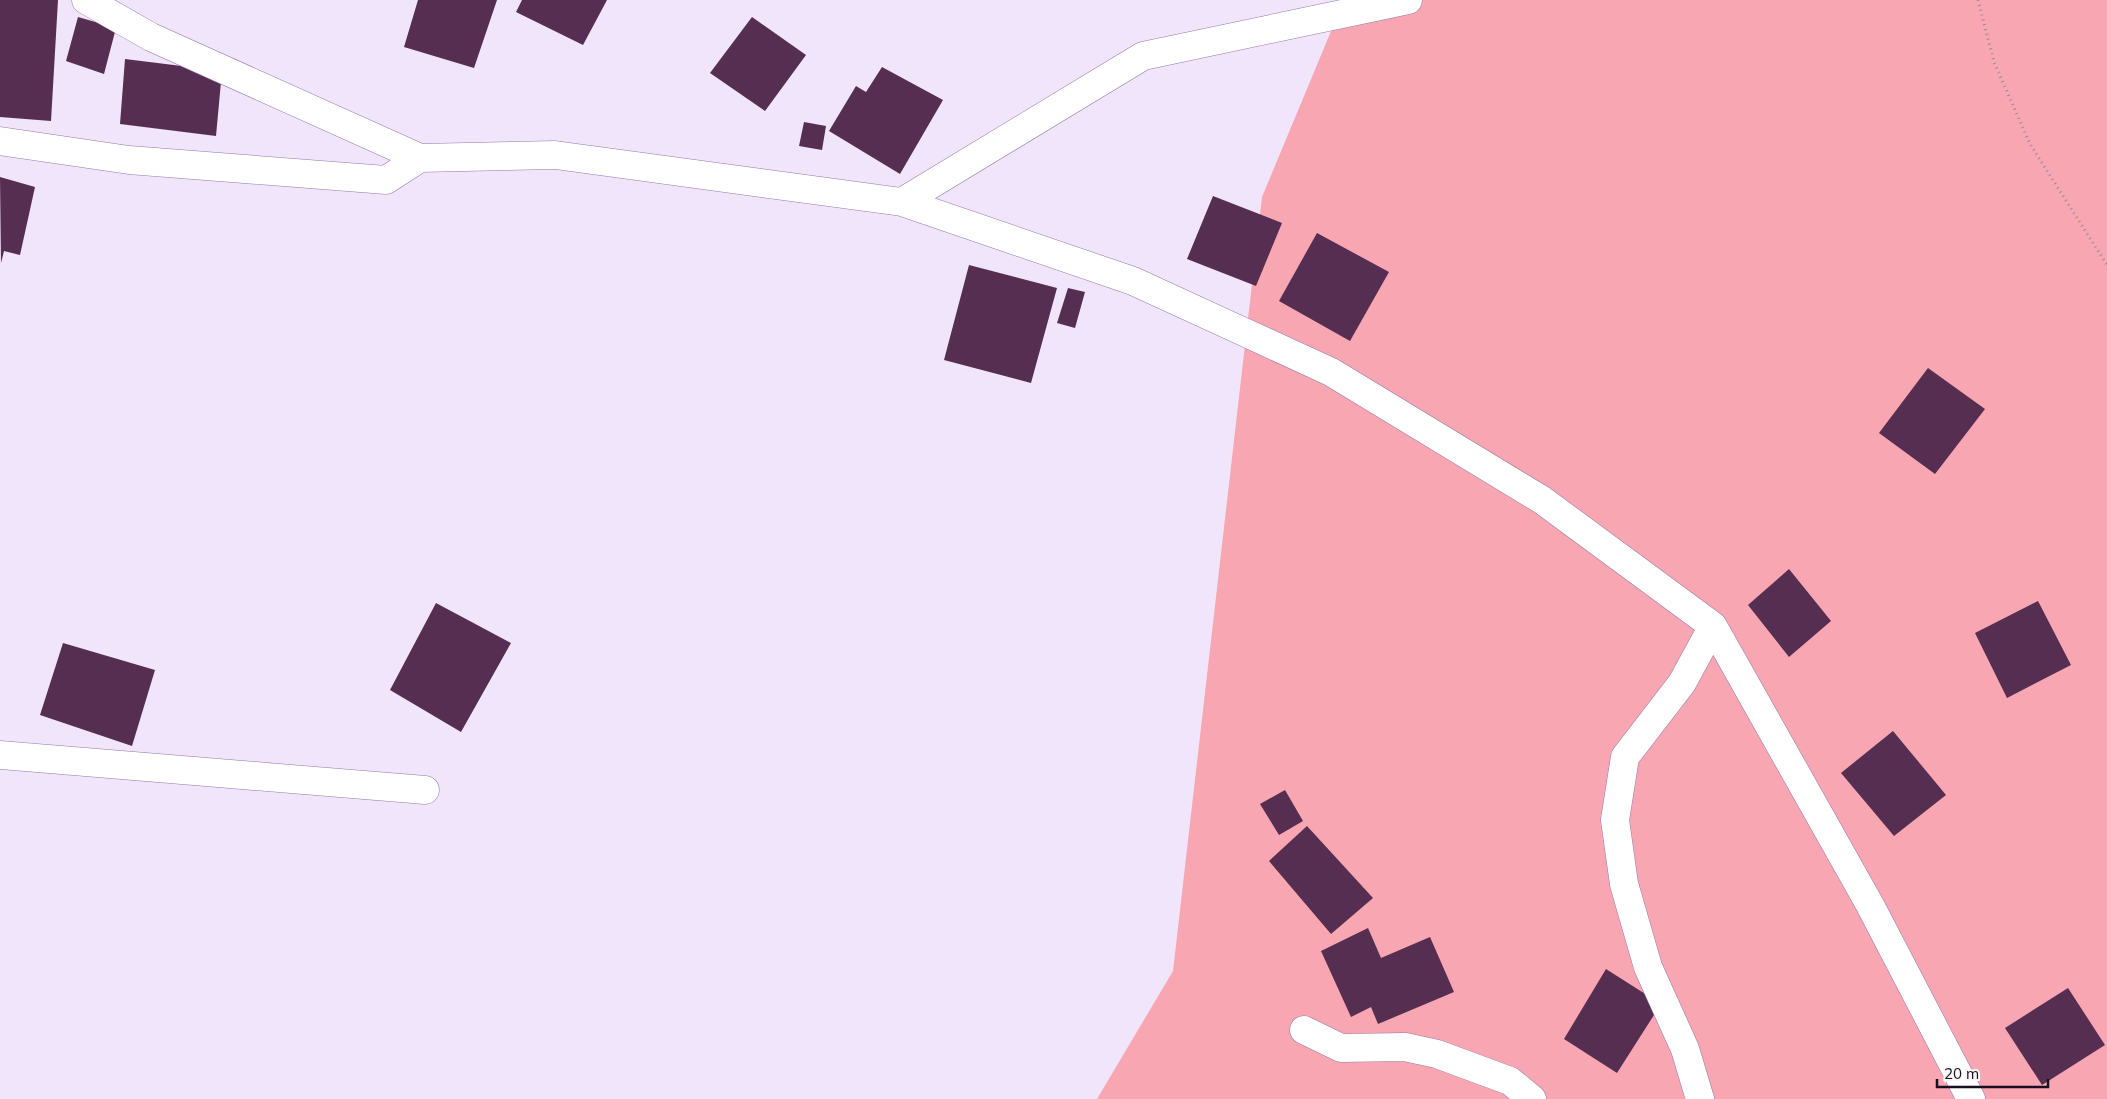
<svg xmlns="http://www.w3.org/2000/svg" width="2107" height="1099" viewBox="0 0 2107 1099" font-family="Mulish,sans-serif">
  <rect width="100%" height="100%" fill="#f0e5fa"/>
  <path fill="#f7a6b2" d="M1344,0H2107V1099H1097L1173,971L1262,197Z"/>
  <path fill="#552e51" d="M0,0H58L51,121L0,117Z
    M418,0H497L474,68L404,47Z
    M522,0H607L583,45L516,12Z
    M78,17L116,28L104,74L66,61Z
    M752,17L806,55L765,111L710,73Z
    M125,59L222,71L216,136L120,124Z
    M882,67L943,100L900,174L829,131L856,86L866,92Z
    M804,122L826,126L822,150L799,146Z
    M0,177L35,187L20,255L4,251L1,263Z
    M1213,196L1282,223L1256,286L1187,259Z
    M1317,233L1389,272L1350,341L1279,301Z
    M969,265L1057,288L1031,383L944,360Z
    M1068,288L1085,292L1075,328L1057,323Z
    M1928,368L1985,409L1935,474L1879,433Z
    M1789,569L1831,621L1789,657L1748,605Z
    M2038,601L2071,665L2007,698L1975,633Z
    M436,603L511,643L461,732L390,690Z
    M63,643L155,670L132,746L40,715Z
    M1893,731L1946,795L1894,836L1841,773Z
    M1285,790L1303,821L1279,835L1260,804Z
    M1307,826L1373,898L1331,934L1269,861Z
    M1368,928L1381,958L1430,937L1454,992L1378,1024L1371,1007L1351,1017L1321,951Z
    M1606,969L1661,1004L1617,1073L1564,1039Z
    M2068,988L2105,1045L2042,1085L2005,1028Z"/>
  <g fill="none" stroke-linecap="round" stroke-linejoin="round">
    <g stroke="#9479a9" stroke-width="29">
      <path id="minor" d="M86,0L151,37L420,158
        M0,141L129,160L386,180L420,158L555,155L902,202L1143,56L1408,0
        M902,202L1133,281L1331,372L1542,500L1713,626L1870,905L1971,1099
        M0,755L425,790
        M1304,1030L1341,1048L1405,1047L1437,1054L1510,1081L1532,1099
        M1700,1099L1685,1049L1648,967L1624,884L1615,820L1625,757L1682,683L1713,626"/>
    </g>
    <path stroke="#958a9e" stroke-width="3" stroke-dasharray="1 4" stroke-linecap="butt" d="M1978,0L1994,62L2030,144L2107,265"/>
    <use href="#minor" stroke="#fff" stroke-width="28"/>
  </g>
  <path d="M1937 1079v8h111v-8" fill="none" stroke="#190e21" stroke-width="2.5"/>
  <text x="1944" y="1079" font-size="15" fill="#190e21" stroke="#f7f7f7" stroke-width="4" paint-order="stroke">20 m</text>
</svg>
